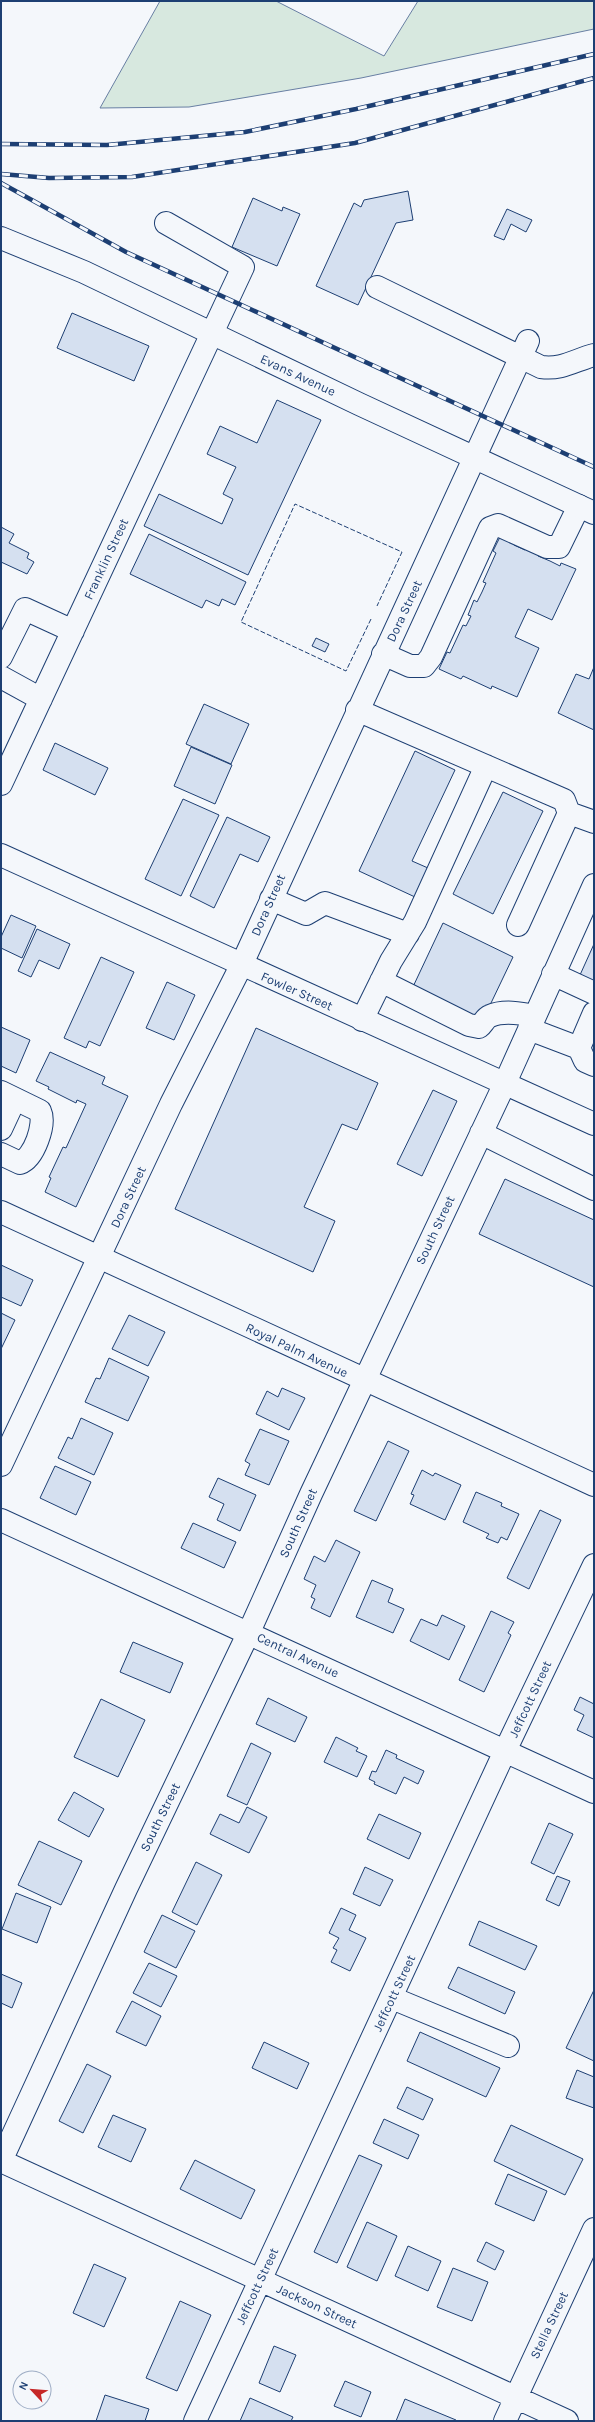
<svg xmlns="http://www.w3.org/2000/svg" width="595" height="2422" viewBox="0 0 595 2422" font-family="Karla,sans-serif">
  <rect width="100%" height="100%" fill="#f4f7fb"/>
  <path fill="#d7e8df" stroke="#687fa3" d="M160,1H276L384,56L418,1H594V29L361,78L189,107L100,108Z"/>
  <path fill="#d5e0f0" stroke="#1d3f73" d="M408,191L413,220L396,223L358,305L316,286L354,203L361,207L364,200Z
    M253,198L282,211L283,207L300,214L277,266L232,247Z
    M507,209L532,220L526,232L511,224L504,240L494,236Z
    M72,313L149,346L134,381L57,348Z
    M277,400L321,420L248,575L144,526L159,494L222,524L233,499L223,494L236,467L207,454L220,426L257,443Z
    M1,527L14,534L9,543L29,553L27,558L34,562L27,574L1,562Z
    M149,534L246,582L235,605L222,599L219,606L206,600L202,608L130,574Z
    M501,535L515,541L514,545L525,550L526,547L539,552L538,556L550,561L560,566L561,563L576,569L552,620L528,609L515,637L539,648L517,697L492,686L491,689L463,676L461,679L439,669L447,652L450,653L463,625L466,626L471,616L468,615L474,600L477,602L482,592L486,583L483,582L496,553L493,551Z
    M316,638L329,644L325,652L312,646Z
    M594,667V730L558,713L576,674L589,679Z
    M204,704L249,724L231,764L186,744Z
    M55,743L108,768L95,795L43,770Z
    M191,747L232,765L215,804L174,786Z
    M415,751L455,770L412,861L428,868L415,897L359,871Z
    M503,792L543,811L493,914L453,894Z
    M183,799L219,815L181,896L145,879Z
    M227,817L270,837L258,862L240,854L214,908L190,896Z
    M11,915L36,926L22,958L1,948V937Z
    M443,923L513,957L481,1024L411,991Z
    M37,929L70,944L59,969L39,960L31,977L18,971Z
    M594,944V982L580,975Z
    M101,957L134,972L100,1046L89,1041L86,1048L64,1038Z
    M167,982L195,995L174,1040L146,1028Z
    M1,1027L30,1040L16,1073L1,1066Z
    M256,1028L378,1083L357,1130L342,1124L304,1207L335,1221L313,1272L175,1209Z
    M50,1052L105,1077L102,1084L128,1096L76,1207L45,1192L51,1178L49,1177L63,1147L66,1148L86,1104L77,1100L76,1103L48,1089L49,1087L36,1081Z
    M433,1090L457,1101L422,1176L397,1164Z
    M505,1179L594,1220V1287L479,1234Z
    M1,1265L33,1280L21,1306L1,1297Z
    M1,1313L15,1320L1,1349Z
    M129,1315L165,1332L148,1366L112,1349Z
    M109,1358L149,1377L128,1421L85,1402L96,1378L100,1379Z
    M282,1388L305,1398L289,1430L256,1414L267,1391L278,1397Z
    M81,1418L113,1433L94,1475L58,1458L68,1437L72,1439Z
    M260,1429L289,1441L269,1485L245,1475L250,1464L245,1461Z
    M388,1441L409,1451L376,1521L354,1511Z
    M55,1466L91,1482L76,1515L40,1498Z
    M422,1470L433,1476L435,1473L461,1485L445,1520L410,1504L414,1495L411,1494Z
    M218,1478L256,1495L240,1531L217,1520L224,1504L209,1497Z
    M476,1492L502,1503L501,1506L519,1514L507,1540L501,1537L498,1543L486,1538L489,1534L463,1522Z
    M540,1510L561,1520L529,1589L507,1578Z
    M193,1523L236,1542L224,1568L181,1548Z
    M336,1540L360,1552L330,1617L311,1608L315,1599L311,1597L316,1585L304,1579L314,1556L325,1562Z
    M372,1580L393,1589L388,1602L404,1609L393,1633L356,1617Z
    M491,1611L514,1622L508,1633L511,1635L484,1692L459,1680Z
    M442,1615L465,1626L449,1660L410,1641L421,1619L437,1626Z
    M133,1642L183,1663L170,1693L120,1672Z
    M580,1697L594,1704V1738L577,1730L584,1715L574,1710Z
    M268,1698L307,1717L295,1742L256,1724Z
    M101,1699L145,1720L118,1777L74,1757Z
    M336,1737L358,1748L356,1751L367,1756L357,1777L324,1762Z
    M251,1743L271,1753L247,1805L227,1796Z
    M386,1750L397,1755L396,1758L424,1771L418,1784L404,1777L396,1794L374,1784L375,1782L369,1779L372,1771L376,1772Z
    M74,1792L104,1809L89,1837L58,1820Z
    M247,1807L267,1817L249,1853L210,1834L220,1814L239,1823Z
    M379,1814L421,1833L409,1859L367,1839Z
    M549,1823L573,1834L554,1874L531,1863Z
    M39,1841L82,1861L61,1905L18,1885Z
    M196,1862L222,1875L197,1925L172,1912Z
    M365,1867L393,1880L380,1906L353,1894Z
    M557,1876L570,1881L559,1906L546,1900Z
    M16,1893L51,1907L37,1943L2,1929Z
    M341,1908L356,1915L349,1930L366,1938L350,1971L331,1962L337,1950L333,1948L339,1938L329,1933Z
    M162,1915L195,1931L176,1968L144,1952Z
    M479,1921L537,1946L525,1970L469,1945Z
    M149,1963L177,1976L161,2007L133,1993Z
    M458,1967L515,1992L505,2014L448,1988Z
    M1,1974L22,1983L12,2008L1,2003Z
    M594,1990V2061L566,2048Z
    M132,2001L161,2016L146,2046L116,2032Z
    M420,2032L500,2068L486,2097L407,2061Z
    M264,2042L309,2063L297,2089L252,2068Z
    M87,2064L111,2076L83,2133L59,2121Z
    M577,2070L594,2077V2108L566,2098Z
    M407,2087L433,2099L423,2120L397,2108Z
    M113,2115L146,2129L131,2162L98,2147Z
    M384,2119L419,2135L408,2159L373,2143Z
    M511,2125L583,2159L565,2195L494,2161Z
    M359,2155L382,2165L337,2263L314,2252Z
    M195,2160L255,2190L241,2219L180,2189Z
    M508,2174L547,2191L534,2221L495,2204Z
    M367,2222L397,2236L377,2281L347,2267Z
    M486,2242L504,2251L495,2270L477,2261Z
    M408,2246L441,2261L428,2291L395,2276Z
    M94,2264L126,2278L104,2327L73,2313Z
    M453,2268L488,2282L472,2321L437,2307Z
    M180,2301L211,2315L177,2391L146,2378Z
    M274,2346L296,2355L280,2392L259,2383Z
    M345,2381L371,2392L361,2417L334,2406Z
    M105,2395L149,2409L145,2421H96Z
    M250,2398L293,2417L291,2421H240Z
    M405,2399L456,2420V2421H396Z"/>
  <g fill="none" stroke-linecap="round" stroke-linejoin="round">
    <g stroke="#1d3f73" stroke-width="24">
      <path id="minor" d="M377,287L541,367C562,370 575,360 594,355
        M383,654L410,666H424L431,657L490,528L498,525L547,547H559L579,506
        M1,657L25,609L73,631
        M1,677L41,699
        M357,710L564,800L569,813L518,925
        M1,784L243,267L166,223
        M569,813L594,822
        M271,899L306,914L325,903L408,934
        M553,974L594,993
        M381,981L469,1025L479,1027C483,1024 485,1018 490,1016C503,1010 521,1013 535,1016
        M594,1013L579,1048L585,1061L594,1065
        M362,1020L391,961L415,922L486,766
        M529,1029L579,1048
        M1,1092L40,1111C46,1124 34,1158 20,1163L1,1154
        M1,1129L15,1099
        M481,1133L594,1189
        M1,1212L594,1485
        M1,1465L171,1104L241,966L528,341
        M1,1520L594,1792
        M392,1998L508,2046
        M1,2161L126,1889L249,1632L311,1494L505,1083L594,885
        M1,2161L567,2421
        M195,2421L505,1751L594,1565
        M505,2421L594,2229"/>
    </g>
    <g stroke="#1d3f73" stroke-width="24">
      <path id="major" d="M1,238L84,272L359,404L594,513
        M1,855L594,1124"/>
    </g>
    <use href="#minor" stroke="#f4f7fb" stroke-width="22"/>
    <use href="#major" stroke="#f4f7fb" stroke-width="22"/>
    <g stroke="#1d3f73" stroke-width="4.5">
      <path id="rail" d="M1,144L107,145L245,132L356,109L594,54
        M1,174L49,178L132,177L355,143L594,78
        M1,183L126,252L594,467"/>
    </g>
    <use href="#rail" stroke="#f4f7fb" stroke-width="3" stroke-dasharray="9" stroke-linecap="butt"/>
    <path stroke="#1d3f73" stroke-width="1" stroke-dasharray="5 2" stroke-linecap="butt" d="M371,619L346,671L241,622L295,504L402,552L377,606"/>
  </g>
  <g text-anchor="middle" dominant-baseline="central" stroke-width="3" stroke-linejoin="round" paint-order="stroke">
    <g font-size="13" fill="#1d3f73" stroke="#f4f7fb">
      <text transform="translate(298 375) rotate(25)">Evans Avenue</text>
      <text transform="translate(106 559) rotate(-65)">Franklin Street</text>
      <text transform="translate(404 611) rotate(-65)">Dora Street</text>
      <text transform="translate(268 905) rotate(-66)">Dora Street</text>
      <text transform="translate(297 991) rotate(24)">Fowler Street</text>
      <text transform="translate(128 1197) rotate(-65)">Dora Street</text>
      <text transform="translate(435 1230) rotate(-65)">South Street</text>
      <text transform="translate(297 1350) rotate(25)">Royal Palm Avenue</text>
      <text transform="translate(298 1523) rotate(-66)">South Street</text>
      <text transform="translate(298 1655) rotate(25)">Central Avenue</text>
      <text transform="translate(530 1699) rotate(-65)">Jeffcott Street</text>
      <text transform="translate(160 1817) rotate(-64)">South Street</text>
      <text transform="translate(394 1993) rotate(-65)">Jeffcott Street</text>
      <text transform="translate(257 2286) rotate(-65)">Jeffcott Street</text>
      <text transform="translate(317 2306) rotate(25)">Jackson Street</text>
      <text transform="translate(549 2325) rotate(-65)">Stella Street</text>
    </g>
  </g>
  <rect width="595" height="2422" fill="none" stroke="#1d3f73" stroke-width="4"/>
  <g transform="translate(32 2390) rotate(296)"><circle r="19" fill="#f4f7fb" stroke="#9eadc5"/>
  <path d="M0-3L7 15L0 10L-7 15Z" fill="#c62828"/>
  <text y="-6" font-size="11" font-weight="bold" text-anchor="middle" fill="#1d3f73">N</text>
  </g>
</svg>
